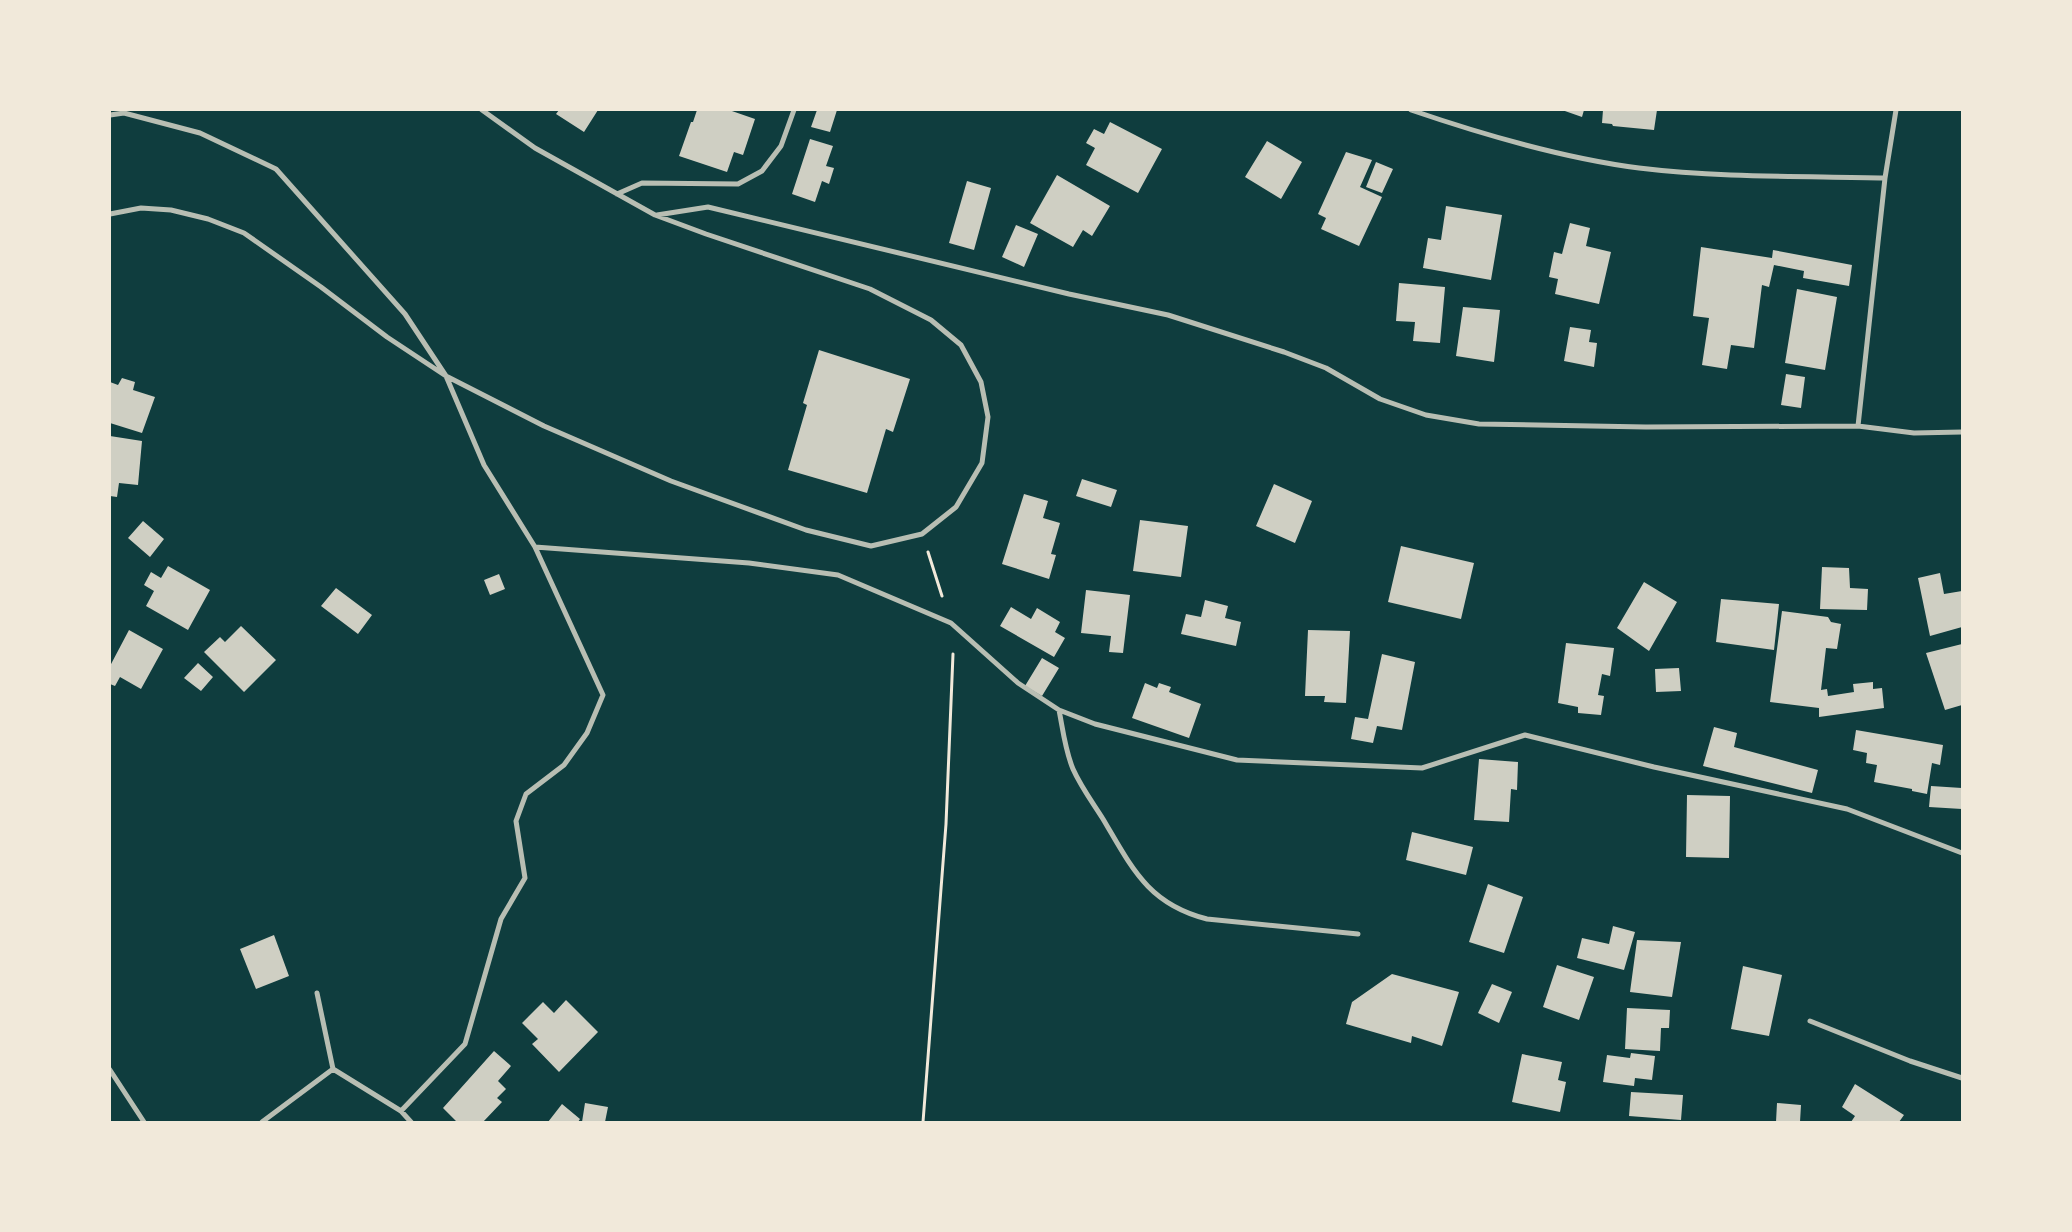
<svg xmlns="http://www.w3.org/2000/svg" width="2072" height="1232" viewBox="0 0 2072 1232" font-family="Rubik,sans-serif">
  <rect width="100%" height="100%" fill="#0f3d3e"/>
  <path fill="#cfcfc3" d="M559,110H598L584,132L556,114Z
    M697,110H729L755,119L743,155L734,152L727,172L679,156L691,122H693Z
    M817,110H837L830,132L811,127Z
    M1562,110H1584L1582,117Z
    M1603,110H1657L1654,130L1613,126L1612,124L1602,123Z
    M1110,122L1162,149L1138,193L1086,165L1095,148L1086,143L1094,129L1104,134Z
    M810,139L833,146L826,166L834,168L829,184L822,181L815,202L792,194Z
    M1267,141L1302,162L1281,199L1245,177Z
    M1346,152L1372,160L1360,187L1382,197L1359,246L1321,229L1326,218L1318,214Z
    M1376,162L1393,169L1382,193L1366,187Z
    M1057,175L1110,206L1092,236L1083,230L1073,247L1030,223Z
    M967,181L991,188L974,250L949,243Z
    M1446,206L1502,215L1491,280L1423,268L1428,238L1441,240Z
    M1570,223L1590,228L1586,246L1611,252L1599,304L1555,294L1558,279L1549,277L1554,252L1562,254Z
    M1016,225L1038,234L1024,267L1002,257Z
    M1701,247L1772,258L1773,250L1852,265L1849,286L1803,278L1804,271L1774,265L1769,287L1762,285L1754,348L1731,345L1727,369L1702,365L1709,318L1693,316Z
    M1399,283L1445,287L1440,343L1413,341L1415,322L1396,321Z
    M1797,289L1837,297L1825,370L1785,363Z
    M1463,307L1500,310L1494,362L1456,356Z
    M1570,327L1591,330L1589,342L1597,343L1594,367L1564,361Z
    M819,350L910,379L893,432L886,429L867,493L788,470L807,405L803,403Z
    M1786,374L1805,377L1801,408L1781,405Z
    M122,378L135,382L133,390L155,397L142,433L110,423V382L118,385Z
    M110,436L142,441L138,485L119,483L117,497L110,496Z
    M1082,479L1117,490L1111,507L1076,496Z
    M1274,484L1312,501L1295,543L1256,526Z
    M1024,494L1048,501L1043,518L1060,523L1051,554L1056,555L1049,579L1002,564Z
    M1140,520L1188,526L1181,577L1133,571Z
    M143,521L164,539L150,557L128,538Z
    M1401,546L1474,563L1461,619L1388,602Z
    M168,566L210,590L188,630L146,606L154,591L144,585L151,572L161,578Z
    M1822,567L1849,568L1850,588L1868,589L1867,610L1820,609Z
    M1940,573L1944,594L1962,591V627L1930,636L1918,578Z
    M499,574L505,589L490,595L484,580Z
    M1644,582L1677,602L1649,651L1617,628Z
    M336,588L372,615L358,634L321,606Z
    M1086,590L1130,595L1123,653L1109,652L1111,636L1081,633Z
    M1721,599L1779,604L1774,650L1716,642Z
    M1205,600L1228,606L1225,618L1241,622L1236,646L1181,634L1186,614L1201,617Z
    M1011,607L1031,619L1037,608L1060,622L1055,632L1065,638L1054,657L1000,626Z
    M1782,611L1828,617L1831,622L1841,624L1837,649L1826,648L1821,690L1827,689L1828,696L1854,692L1853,684L1873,682V689L1882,688L1884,708L1819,717V708L1770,702Z
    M241,626L276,660L244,692L204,652L220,637L225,642Z
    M129,630L163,649L141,689L120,677L115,686L110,684V666Z
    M1308,630L1350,631L1346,703L1324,702L1325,696H1305Z
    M1566,643L1614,648L1610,676L1602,674L1598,695L1604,696L1601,715L1578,713V707L1558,703Z
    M1962,644V705L1945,710L1926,653Z
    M1382,654L1415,662L1402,730L1377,726L1373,743L1351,739L1355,717L1368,719Z
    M1042,658L1059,668L1042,696L1025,686Z
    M198,663L213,677L201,691L184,678Z
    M1679,668L1681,691L1656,692L1655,669Z
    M1145,683L1157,688L1159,683L1171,687L1169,692L1201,704L1189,738L1132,718Z
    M1714,727L1737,733L1734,747L1818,770L1812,793L1703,766Z
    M1856,730L1943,745L1940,765L1932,763L1927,794L1912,791V789L1874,782L1877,765L1866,763L1867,753L1853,750Z
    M1479,759L1518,762L1517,790L1511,789L1509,822L1474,820Z
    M1931,786L1962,788V809L1929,807Z
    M1687,795L1730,796L1729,858L1686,857Z
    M1412,832L1473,847L1466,875L1406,860Z
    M1488,884L1523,897L1504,953L1469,942Z
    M1613,926L1635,932L1624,970L1577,958L1582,938L1609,944Z
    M274,935L289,976L256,989L240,949Z
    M1637,940L1681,942L1672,997L1630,992Z
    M1557,965L1594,977L1579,1020L1543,1007Z
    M1743,966L1782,975L1769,1036L1731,1029Z
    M1392,974L1459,992L1442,1046L1412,1036L1411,1043L1346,1024L1352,1002Z
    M1492,984L1512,992L1499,1023L1478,1013Z
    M566,1000L598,1032L559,1072L532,1044L538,1039L522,1023L543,1002L554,1013Z
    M1627,1008L1670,1010L1669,1028H1661L1660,1051L1625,1049Z
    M494,1051L511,1066L498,1081L506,1089L497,1098L502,1102L483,1122H457L443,1108Z
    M1631,1053L1655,1056L1652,1080L1635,1078L1634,1086L1603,1082L1607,1055L1630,1058Z
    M1522,1054L1562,1062L1558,1080L1566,1082L1560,1112L1512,1102Z
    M1855,1084L1904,1115L1899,1122H1851L1855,1116L1842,1107Z
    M1631,1092L1683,1095L1681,1120L1629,1116Z
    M585,1103L608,1107L605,1122H582Z
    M1777,1103L1801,1105L1800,1122H1776Z
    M562,1104L580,1119L578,1122H548Z"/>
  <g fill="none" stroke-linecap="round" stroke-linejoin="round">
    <path stroke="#f1e9da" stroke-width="3" d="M928,552L942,596
      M923,1122L946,824L953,654"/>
    <path stroke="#b8beb3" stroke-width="5" d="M1411,110C1484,135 1562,158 1639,168C1720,178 1803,176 1885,178
      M110,115L124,113L200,133L276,169L405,314L446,376L484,465L535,547L749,563L838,575L951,623L1018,683L1059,710L1095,724L1237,760L1422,768L1525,735L1654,767L1847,809L1962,853
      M617,194L642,183L738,184L762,171L781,146L794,110
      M110,214L141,208L171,210L208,219L244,233L321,287L387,337L446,376L544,426L671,481L806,530L871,546L922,534L956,507L982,463L988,417L981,382L961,345L931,320L870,289L706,234L655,215L535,148L482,110
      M657,215L708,207L1069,294L1168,315L1284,352L1326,368L1380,399L1426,415L1479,424L1646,427L1858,426L1914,433L1962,432
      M1858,426L1885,178L1896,110
      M1059,710C1063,730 1065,750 1073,769C1081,787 1093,803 1103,819C1132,868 1148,904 1207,919L1358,934
      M317,993L333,1069L401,1111L411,1122
      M1810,1021L1910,1061L1962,1078
      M110,1070L144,1122
      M401,1111L465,1044L501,919L525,878L516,821L526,794L564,765L587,733L603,695L535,547
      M262,1122L333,1069"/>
  </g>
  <rect width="2072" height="1232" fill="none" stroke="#f1e9da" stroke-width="222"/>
</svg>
